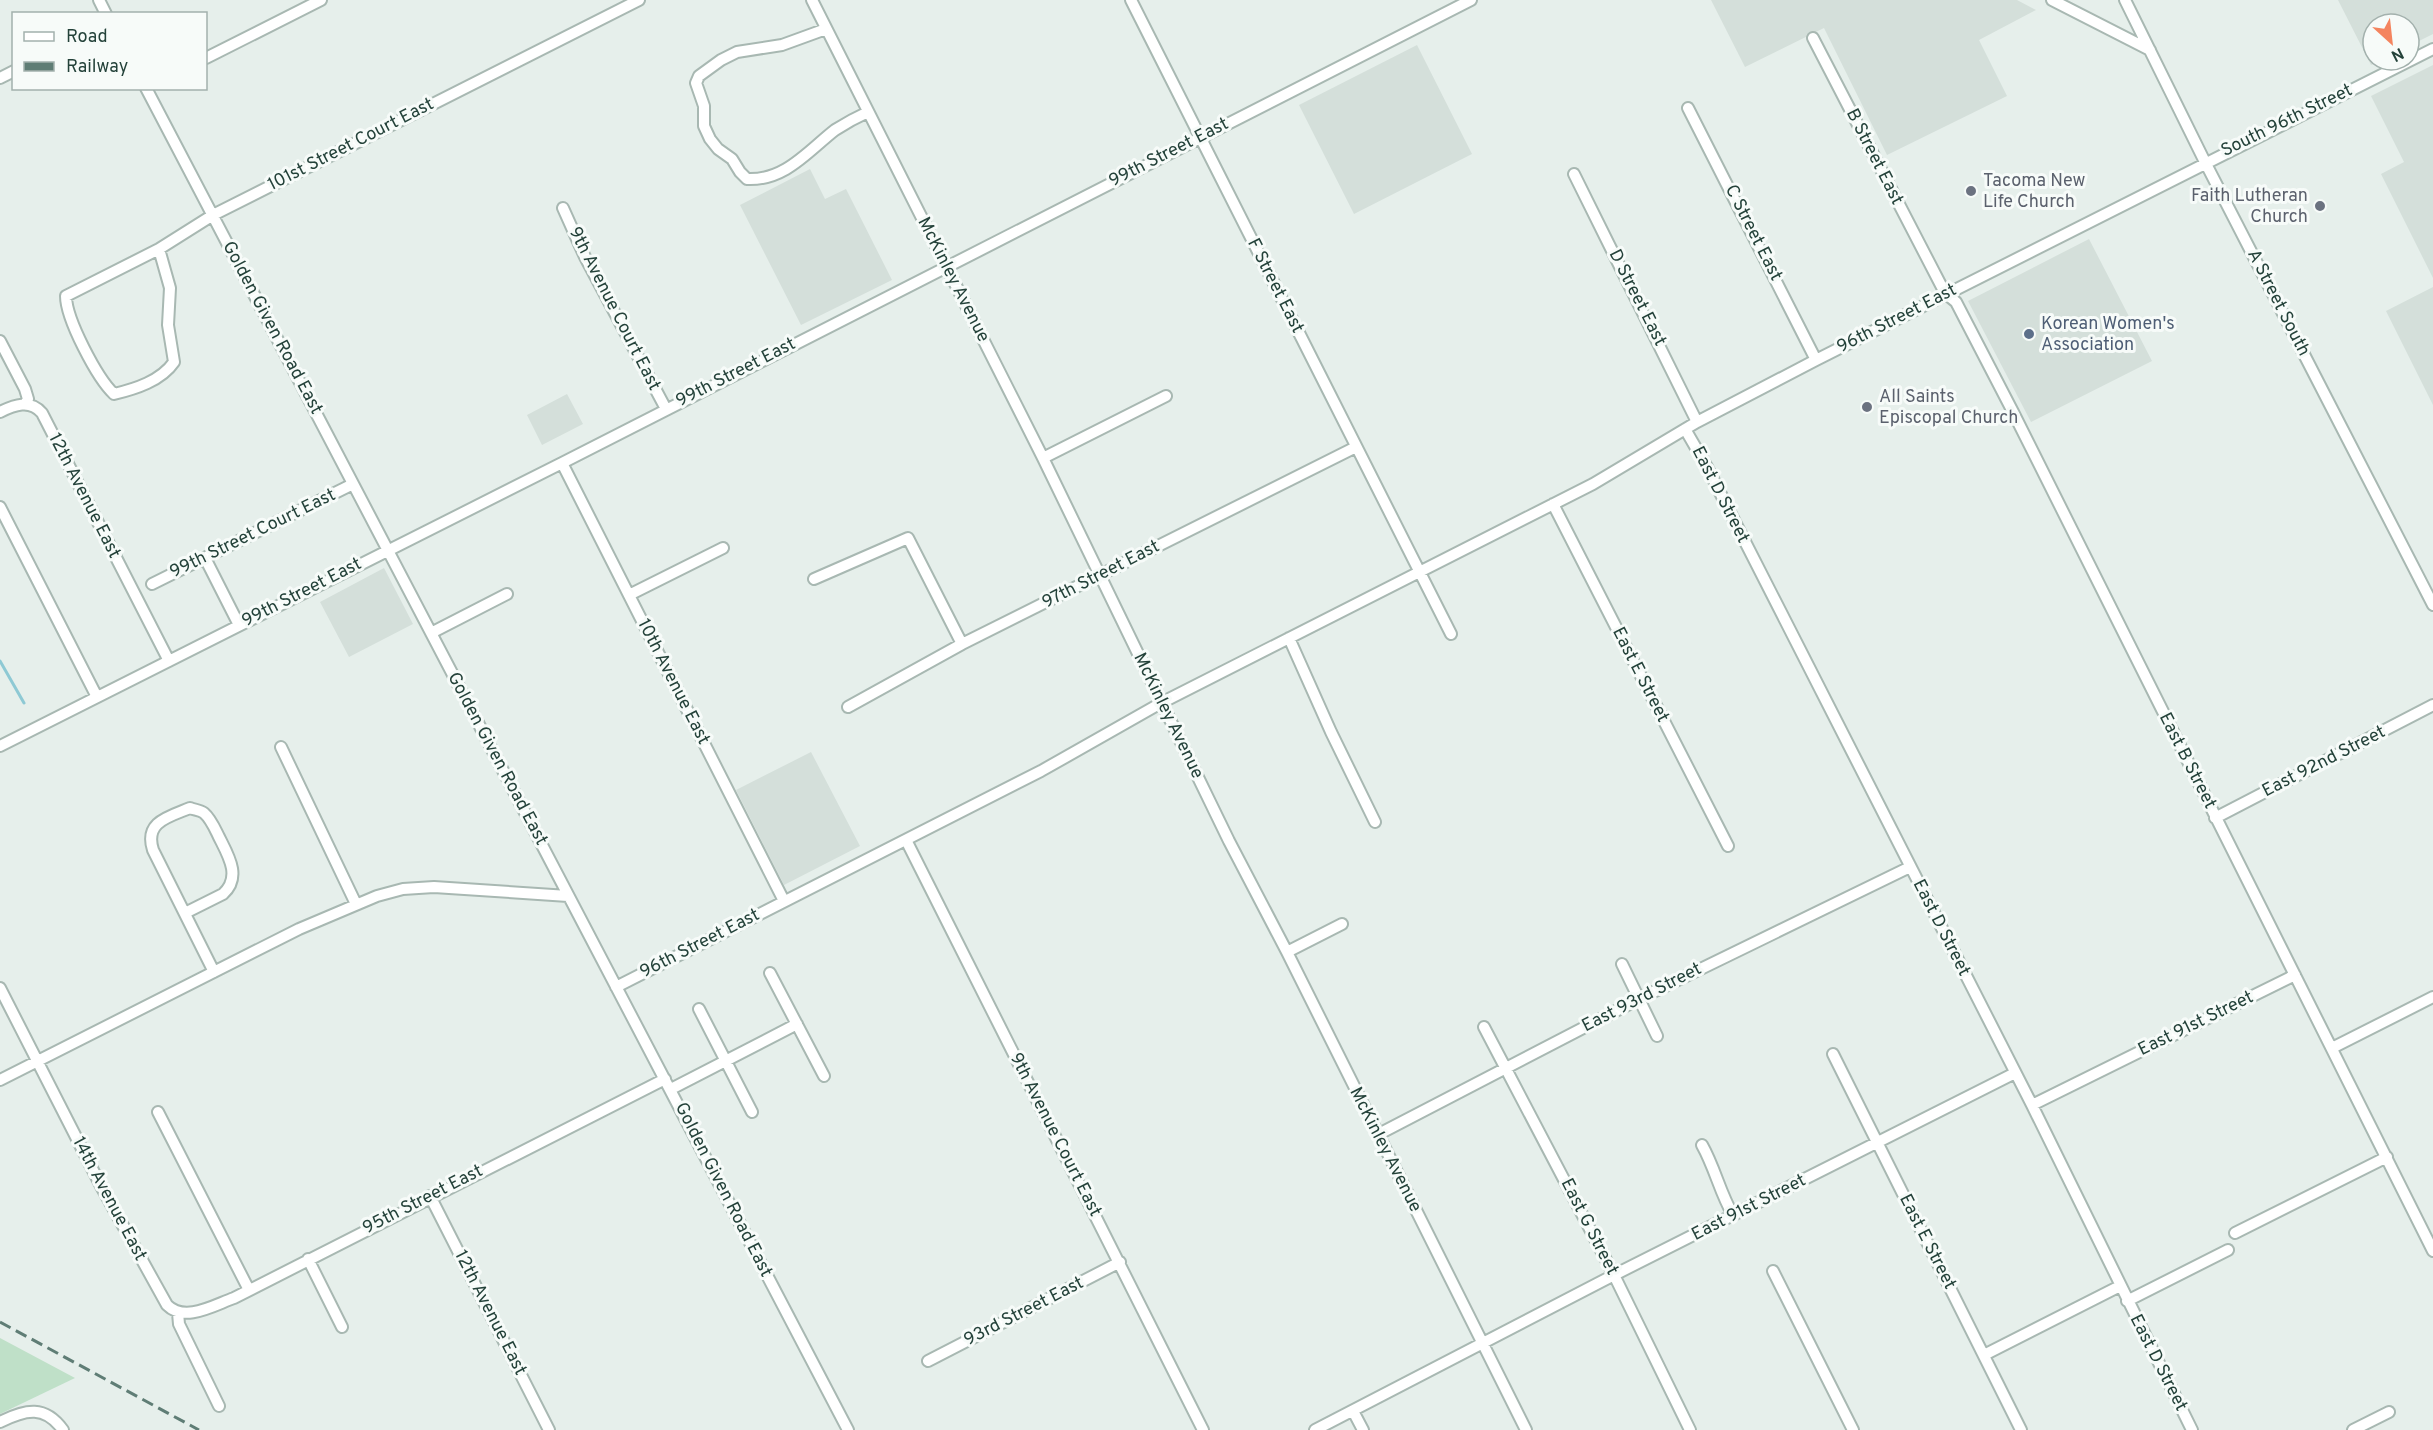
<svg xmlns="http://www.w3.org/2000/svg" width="2433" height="1430" viewBox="0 0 2433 1430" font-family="Overpass,sans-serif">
  <rect width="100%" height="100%" fill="#e6efeb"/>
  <path fill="#d4dfda" d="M1711,0H2017L2036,10L1979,40L2007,96L1887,155L1824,28L1745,67Z
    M2338,0H2433V34L2409,46V24H2373V60H2380L2371,65Z
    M1417,45L1472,154L1354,214L1299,105Z
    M2433,65V278L2381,174L2404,162L2371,96Z
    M810,169L825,199L846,189L892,280L801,325L740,205Z
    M2089,239L2152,361L2031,422L1968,301Z
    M2433,287V405L2386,311Z
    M567,394L583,424L542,445L527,415Z
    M384,568L413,624L349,657L320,602Z
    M811,752L860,846L784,885L736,790Z"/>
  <path fill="#bfe0c8" d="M0,1338L75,1378L0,1414Z"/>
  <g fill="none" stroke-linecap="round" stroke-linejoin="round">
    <path stroke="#8ec9d4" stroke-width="3" d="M0,661L24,703"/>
    <g stroke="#a8b8b2" stroke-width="14">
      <path id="minor" d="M99,0L106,14
        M812,0L1043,458L1229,841L1287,952L1526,1430
        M1131,0L1451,634
        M2052,0L2150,50
        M2125,0L2205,162L2433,605
        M826,29L782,45L737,52L721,60L699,76L696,83L704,106V126L710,139L718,149L732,159L740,172L747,179C785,181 808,151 835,130C846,123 857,117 868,112
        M1813,38L1945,293L1956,302L2013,412L2433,1251
        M206,58L321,0
        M0,78L14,71
        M146,88L848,1430
        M1688,108L1816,360
        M1574,174L1697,422
        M563,208L585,257L666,409
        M159,249L170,288L168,325L174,362C161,381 135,389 114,394C97,378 66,319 66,296L159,249L213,215L639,0
        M0,341L25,389L28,399L25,404
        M0,412C14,405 30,399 42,413L169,661
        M1685,429L1707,467L2032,1105L2192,1430
        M1043,458L1166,396
        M562,463L784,901
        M1553,504L1728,846
        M0,507L97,697
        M205,558L239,625
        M814,579L908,538L962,644
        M152,584L353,484
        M629,595L723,548
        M431,633L507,594
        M1289,638L1331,732L1375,822
        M848,707L962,644L1356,447
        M0,746L562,463L1471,0
        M281,747L356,904
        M2215,818L2433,705
        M906,840L1203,1430
        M185,913L223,894C242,877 228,855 219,837C215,829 211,819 204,813C200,810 195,810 190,808C168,817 144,822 153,850L214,972
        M1287,952L1342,924
        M1622,964L1657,1036
        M770,973L824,1076
        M616,987L1041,771L1161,703L1593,484L1697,422L1816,360L2433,49
        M0,988L101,1186L167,1305C185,1323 214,1305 234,1298L665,1079
        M699,1009L752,1112
        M1484,1027L1614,1275L1690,1430
        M2332,1048L2433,997
        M1833,1054L2021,1430
        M0,1080L299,929L377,896L403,889L434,887L568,896
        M671,1089L797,1024
        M2032,1105L2295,975
        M158,1112L249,1290
        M1377,1135L1639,999L1910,867
        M1702,1145C1715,1168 1720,1193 1733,1215
        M430,1196L549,1430
        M2235,1233L2387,1157
        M308,1259L342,1327
        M1773,1271L1853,1430
        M2127,1301L2228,1250
        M178,1313L179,1324L219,1406
        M1984,1355L2120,1286
        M928,1361L1120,1262
        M1353,1411L1363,1430
        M0,1422C26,1409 45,1405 63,1430
        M1315,1430L1614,1275L2015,1073
        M2353,1430L2389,1412"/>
    </g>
    <use href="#minor" stroke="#fff" stroke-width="10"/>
    <path stroke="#5f7d75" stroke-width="3" stroke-dasharray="12 6" stroke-linecap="butt" d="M0,1322L199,1430"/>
  </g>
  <g fill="#6b7280" stroke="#f7fbf9" stroke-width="2">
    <circle cx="1971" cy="191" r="6"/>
    <circle cx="2320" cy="206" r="6"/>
    <circle cx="1867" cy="407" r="6"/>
  </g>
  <circle fill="#5c6f8a" stroke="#f7fbf9" stroke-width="2" cx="2029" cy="334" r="6"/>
  <g text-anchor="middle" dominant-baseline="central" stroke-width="6" stroke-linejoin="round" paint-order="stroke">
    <g font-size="18" fill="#24423a" stroke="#f7fbf9">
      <text transform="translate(2287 121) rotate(-26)">South 96th Street</text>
      <text transform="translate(351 145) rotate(-27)">101st Street Court East</text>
      <text transform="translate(1169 153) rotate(-27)">99th Street East</text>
      <text transform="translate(1874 157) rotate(63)">B Street East</text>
      <text transform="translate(1753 233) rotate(63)">C Street East</text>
      <text transform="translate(953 280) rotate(63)">McKinley Avenue</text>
      <text transform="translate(1275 286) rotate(63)">F Street East</text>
      <text transform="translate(1637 298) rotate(63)">D Street East</text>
      <text transform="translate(2278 303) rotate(63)">A Street South</text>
      <text transform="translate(614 309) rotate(63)">9th Avenue Court East</text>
      <text transform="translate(1897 319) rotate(-27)">96th Street East</text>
      <text transform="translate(272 328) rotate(62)">Golden Given Road East</text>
      <text transform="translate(736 373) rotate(-27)">99th Street East</text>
      <text transform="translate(1720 495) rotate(63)">East D Street</text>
      <text transform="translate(84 496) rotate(63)">12th Avenue East</text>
      <text transform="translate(253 534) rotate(-26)">99th Street Court East</text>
      <text transform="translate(1101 575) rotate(-27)">97th Street East</text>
      <text transform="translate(302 593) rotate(-27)">99th Street East</text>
      <text transform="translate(1640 675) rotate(63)">East E Street</text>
      <text transform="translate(673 682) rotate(63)">10th Avenue East</text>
      <text transform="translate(1168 716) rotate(64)">McKinley Avenue</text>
      <text transform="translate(497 759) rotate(62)">Golden Given Road East</text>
      <text transform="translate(2187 761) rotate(63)">East B Street</text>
      <text transform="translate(2324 762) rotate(-27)">East 92nd Street</text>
      <text transform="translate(1941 928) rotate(63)">East D Street</text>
      <text transform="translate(700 944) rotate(-27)">96th Street East</text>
      <text transform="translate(1642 998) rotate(-27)">East 93rd Street</text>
      <text transform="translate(2196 1024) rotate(-26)">East 91st Street</text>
      <text transform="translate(1055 1135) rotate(63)">9th Avenue Court East</text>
      <text transform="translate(1385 1150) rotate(63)">McKinley Avenue</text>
      <text transform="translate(723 1190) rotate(63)">Golden Given Road East</text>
      <text transform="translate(109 1199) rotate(62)">14th Avenue East</text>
      <text transform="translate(423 1200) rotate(-27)">95th Street East</text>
      <text transform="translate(1749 1208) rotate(-27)">East 91st Street</text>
      <text transform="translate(1589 1227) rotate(63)">East G Street</text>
      <text transform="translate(1927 1242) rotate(63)">East E Street</text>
      <text transform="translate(1024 1312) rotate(-27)">93rd Street East</text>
      <text transform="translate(490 1313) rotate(63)">12th Avenue East</text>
      <text transform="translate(2158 1363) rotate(63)">East D Street</text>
    </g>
    <g font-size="18" fill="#5b616d" stroke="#f7fbf9" text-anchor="start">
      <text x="1983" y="181">Tacoma New<tspan x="1983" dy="21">Life Church</tspan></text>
      <text x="2308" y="196" text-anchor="end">Faith Lutheran<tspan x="2308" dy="21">Church</tspan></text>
      <text x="1879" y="397">All Saints<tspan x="1879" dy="21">Episcopal Church</tspan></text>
    </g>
    <g font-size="18" fill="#4e5e75" stroke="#f7fbf9" text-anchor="start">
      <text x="2041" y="324">Korean Women's<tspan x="2041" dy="21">Association</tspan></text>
    </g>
  </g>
  <rect x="12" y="12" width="195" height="78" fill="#f7fbf9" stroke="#a3b1ad" stroke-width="1.5"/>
  <rect x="24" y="32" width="30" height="9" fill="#ffffff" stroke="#a3b1ad" stroke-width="1.5"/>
  <text x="66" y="42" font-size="18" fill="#24423a">Road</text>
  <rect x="24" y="62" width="30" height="9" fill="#5f7d75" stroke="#a3b1ad" stroke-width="1.5"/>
  <text x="66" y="72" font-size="18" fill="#24423a">Railway</text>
  <g transform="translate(2391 42) rotate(153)"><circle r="28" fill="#f7fbf9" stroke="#a3b1ad" stroke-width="1.5"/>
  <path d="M0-4.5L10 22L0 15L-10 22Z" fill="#f4845f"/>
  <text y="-9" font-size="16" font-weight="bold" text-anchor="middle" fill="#24423a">N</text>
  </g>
</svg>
